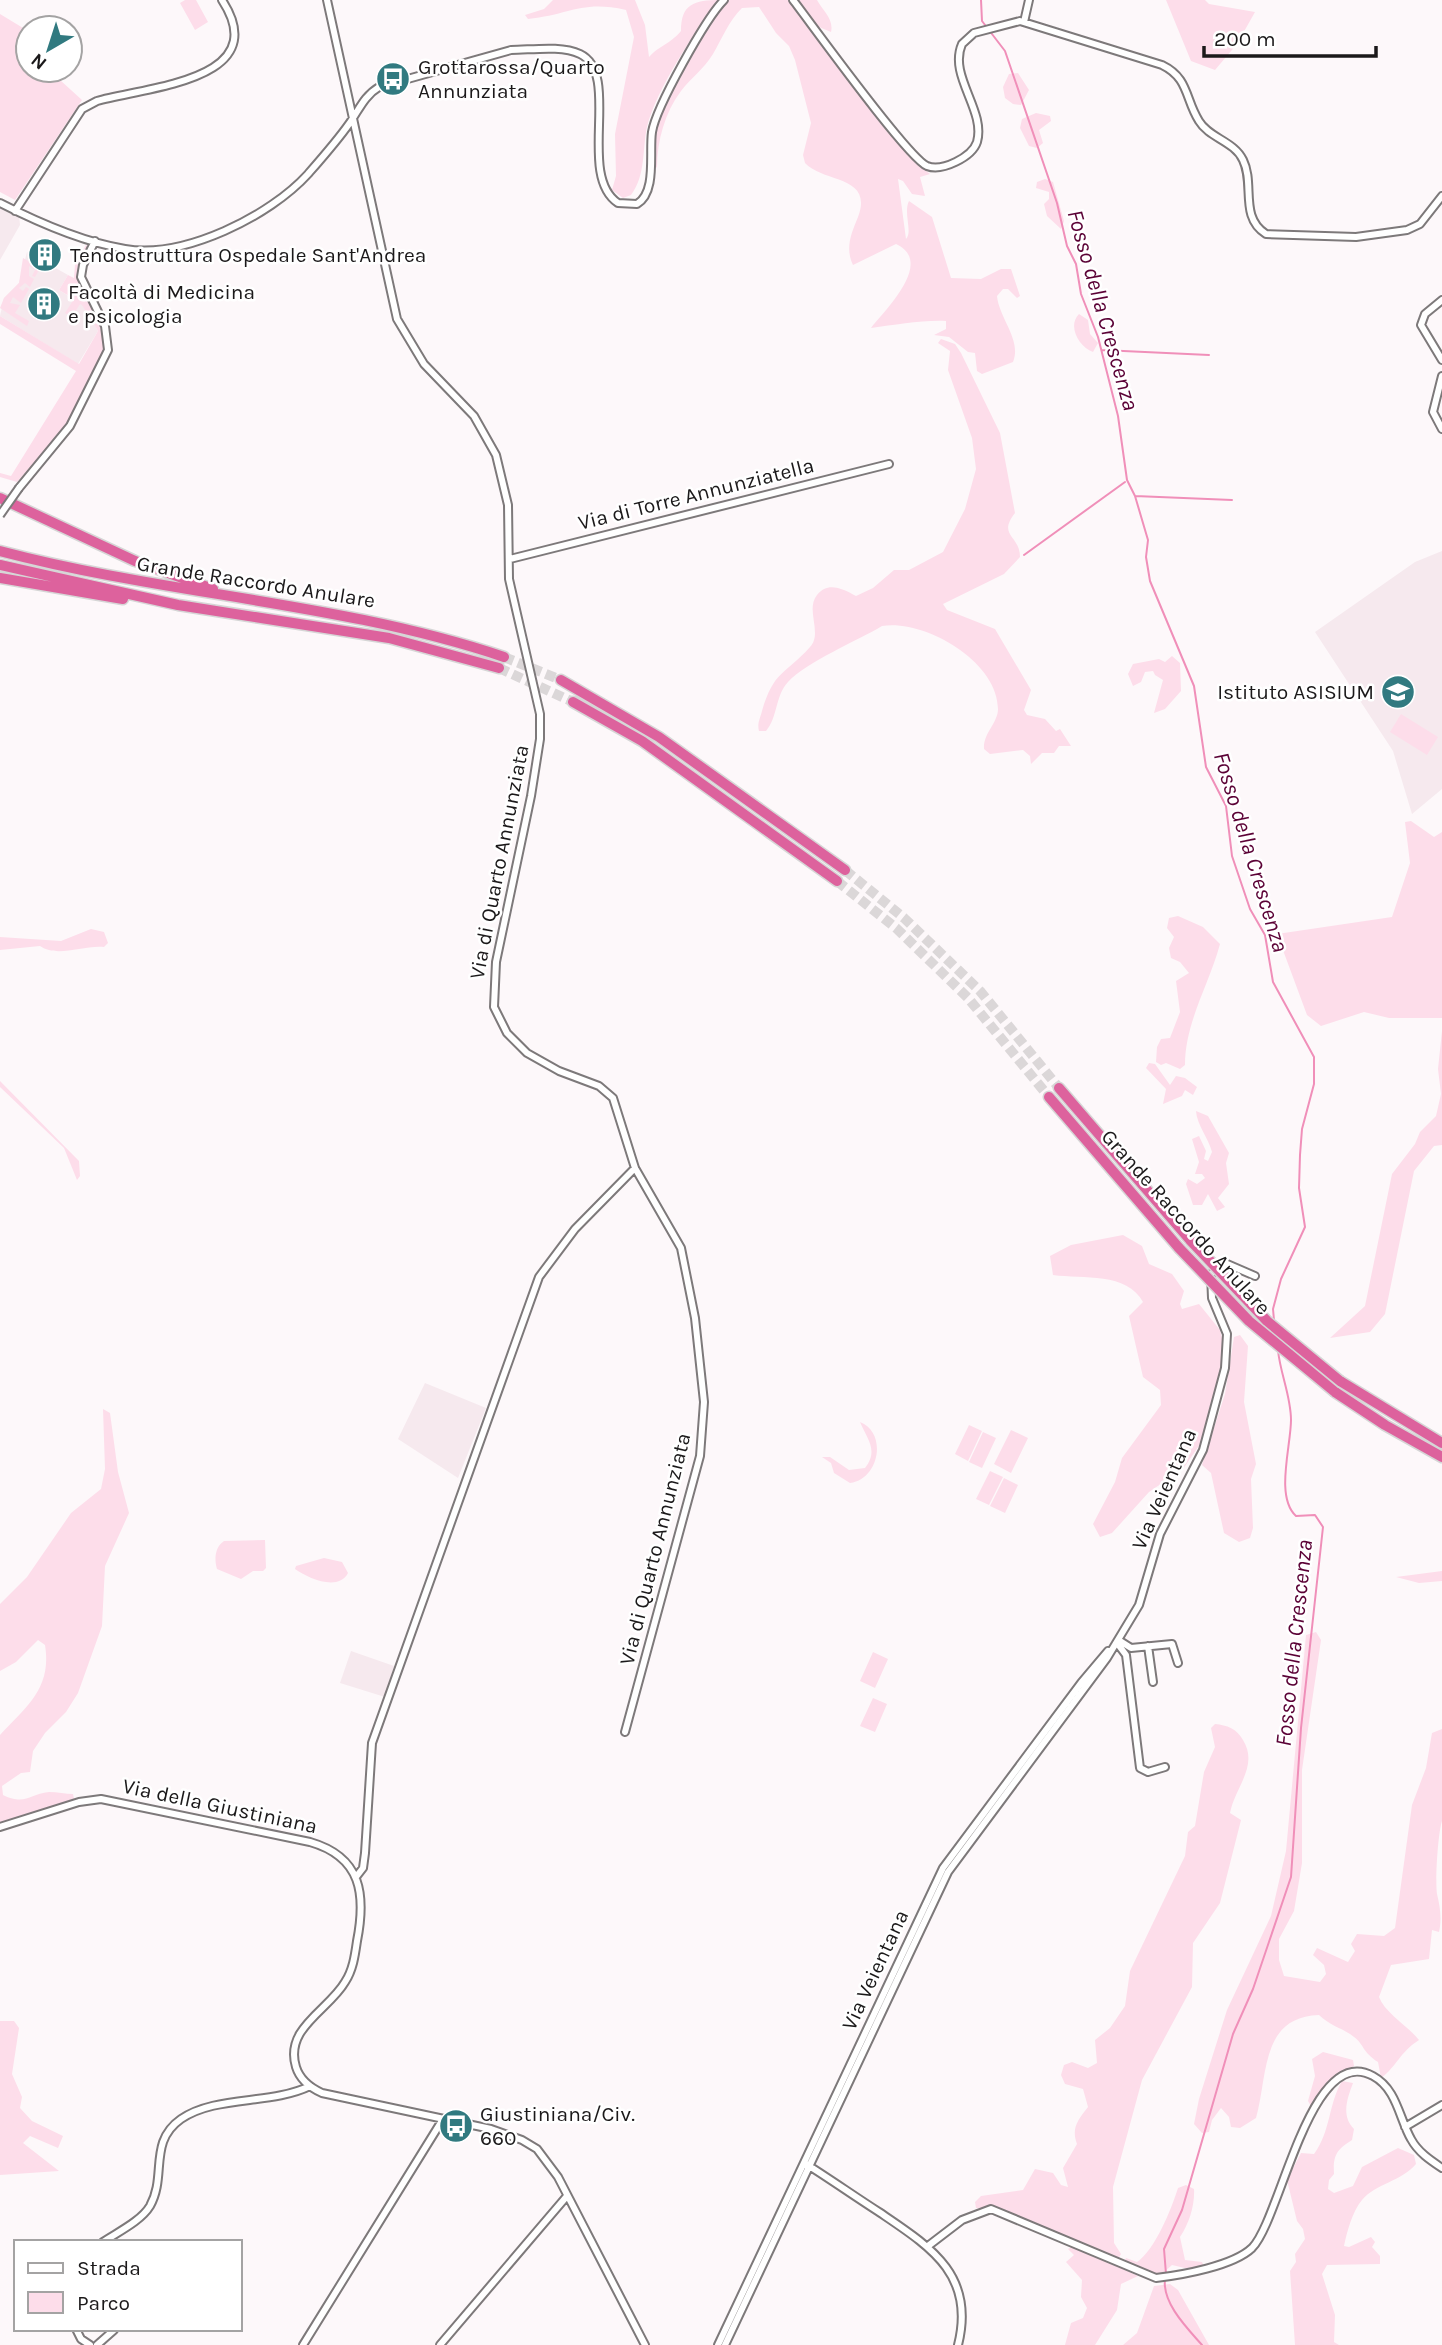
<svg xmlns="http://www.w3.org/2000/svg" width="1442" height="2345" viewBox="0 0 1442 2345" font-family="Karla,sans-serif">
  <rect width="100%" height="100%" fill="#fdf8fa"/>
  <path fill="#f6e9ee" d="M0,207L19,216L20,225L0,260Z
    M27,252L68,275L59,290L83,305L98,331L78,364L0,316L4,298L19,283Z
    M1442,551V789L1412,814L1393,751L1315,632L1415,562Z
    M425,1383L486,1408L458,1478L398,1439Z
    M351,1651L394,1666L385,1697L340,1683Z"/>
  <path fill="#fdddea" d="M185,0H196L208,22L195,30L180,3Z
    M553,0H635L645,25L649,57C660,45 669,45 681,31C681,4 694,0 720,0C695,30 656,90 647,127C642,150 646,175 631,195L623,198L612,190L616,176L615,134L634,37L626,10C581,0 570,15 528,19L525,15L544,9Z
    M724,0H788L915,162L930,174L920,177L925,196L912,194L903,181L898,179L906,239C913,232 903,213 909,201L932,217L951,278L981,279L1001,269H1011L1020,296L1017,298L1008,289H1003L997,296C999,318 1022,340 1013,362L982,374L977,371L975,353L968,352L949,337L934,335L946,329V321C921,320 896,325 871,328C885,310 935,262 896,244L853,265C845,248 851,234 858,217C874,175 823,183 805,163L803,155L811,123L795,60L789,46L776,33L759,7L742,8C728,22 723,37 713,54C704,69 691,78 681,91C665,112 657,141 657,167L653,170L655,120L677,77Z
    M796,0H817C823,11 834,19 831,32L819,27Z
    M1166,0H1205L1209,4L1255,12L1237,44L1215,70L1191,61Z
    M0,14L28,31V70H49L82,100L15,200L0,192Z
    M1018,73L1029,90L1021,105L1013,104L1005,98L1003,87L1009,74Z
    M1036,113L1050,116L1051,121L1039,130L1043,143L1037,148L1029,146L1020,128L1022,119Z
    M1045,179L1053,182L1064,221L1061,229L1047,216L1044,204L1049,199V192L1036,188L1037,182Z
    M86,245L89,246L81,263L80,281L101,322L106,353L67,426L17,482L0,477V473L11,476L76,371L0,324V316L79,364L98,331L82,305L80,304L72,317L65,313L74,299L59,290L68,275L74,278L75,264Z
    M23,258L40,268L35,277L32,276L35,270L29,266V276L34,279L30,287L25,283L19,288L23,291L26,287L29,289L21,303L13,297L10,303L20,305L15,313L29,321L27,326L0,308L4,298L19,283Z
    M1079,314L1088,320L1090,334L1098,343L1093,352C1079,347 1067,326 1079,314Z
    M941,339L955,344L961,353L1000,433L1015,513C997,536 1020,535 1020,557L1004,574L943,604L947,610L995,629L1031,690L1024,710L1027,715L1045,719L1056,731L1060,729L1071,746H1059L1054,753H1042L1031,764L1030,756L1023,750L990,754L984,749C983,733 998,723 998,709C998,661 924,619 882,626C857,641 806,662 788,682C775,696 778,717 766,731H759C757,723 760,719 762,711C774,670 785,675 810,647C823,633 805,610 817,595C828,581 843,589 856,596L873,588L894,570H909L943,552L965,509L976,469L972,438L948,370L950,351L938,343Z
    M1172,656L1180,663L1181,691L1165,709L1154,713L1163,680L1155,675L1153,671L1145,672L1141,682L1133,686L1128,674L1133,664L1159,659L1165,662Z
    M1401,714L1438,737L1427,755L1390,732Z
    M1411,821L1434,837L1442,832V1018H1389L1364,1012L1321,1026L1307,1015L1277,934L1392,917L1410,863L1405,822Z
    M1178,916L1203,927L1220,944C1209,985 1185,1022 1185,1065L1180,1069L1166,1063L1161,1065L1156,1062L1157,1047L1161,1039L1170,1038L1180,1012L1176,981L1189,973L1180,962L1171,958L1169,948L1174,937L1167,928L1169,918Z
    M91,929L104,932L108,943L104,947C83,945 57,958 40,946L0,950V937L61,941Z
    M1442,1031V1145L1434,1146L1414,1171L1385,1314L1370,1332L1330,1338L1365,1306L1392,1174L1415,1144L1420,1132L1436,1116L1441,1094L1438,1069Z
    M1149,1063L1155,1064L1170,1085L1176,1076L1185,1078L1197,1087L1193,1095L1185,1090L1182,1096L1163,1104L1166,1089L1146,1068Z
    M0,1081L79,1161L80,1176L77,1180L64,1148L0,1087Z
    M1196,1111L1208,1116L1229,1153L1226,1163L1229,1184L1218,1198L1225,1207L1217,1211L1208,1194L1202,1205H1193L1186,1184L1188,1179L1197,1184L1205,1178L1202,1174H1195L1199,1162L1192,1139L1199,1136L1206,1151L1204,1159L1208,1161L1212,1152C1208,1137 1197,1125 1196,1111Z
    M1123,1235L1142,1246L1149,1264L1172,1274L1184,1291L1180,1304L1182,1309L1199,1304L1220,1330L1225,1350L1205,1437L1183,1469L1149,1492L1112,1533L1100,1537L1093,1524L1115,1482L1122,1458L1161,1405L1160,1390L1143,1377L1129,1316L1143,1302C1127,1272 1083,1279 1053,1275L1050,1256L1071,1245Z
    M1240,1335L1248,1346L1244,1402L1256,1464L1251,1479L1253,1528L1250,1538L1239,1542L1224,1533L1211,1473L1202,1465L1225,1394L1234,1337Z
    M103,1409L110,1413L118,1472L129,1513L105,1566L102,1626L78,1693L66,1712L45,1733L33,1751L30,1772L21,1773L2,1786L3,1795C26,1806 29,1794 49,1792C57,1792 66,1794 73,1794L74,1799L0,1823V1735C27,1706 52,1688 45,1645L38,1640L16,1662L0,1671V1604L27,1577L71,1513L101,1489L105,1469Z
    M860,1422C888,1433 879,1480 850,1483L834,1473L831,1463L822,1457H830L849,1470L865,1468C879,1450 867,1439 860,1422Z
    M969,1425L982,1431L968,1461L955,1454Z
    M1011,1430L1028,1438L1011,1473L994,1464Z
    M983,1432L996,1438L982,1468L969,1462Z
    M990,1471L1003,1477L989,1505L976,1499Z
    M1004,1478L1018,1485L1005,1513L990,1506Z
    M265,1540L266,1568L263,1571H253L241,1579L217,1569C214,1559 215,1547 224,1541Z
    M324,1558L342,1562L348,1573C338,1592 308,1578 295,1569L296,1566Z
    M1442,1571V1581L1419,1583L1396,1577Z
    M1316,1632L1321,1640L1302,1770V1863L1294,1911L1279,1939V1960L1284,1976L1320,1982L1326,1974L1324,1965L1313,1955L1317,1948L1348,1962L1355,1951L1351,1944L1357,1934L1384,1936L1395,1928L1412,1805L1426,1768L1432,1733L1442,1729V1821C1438,1833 1435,1880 1437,1894C1440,1906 1442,1919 1439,1932L1432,1930L1429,1959L1391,1965L1379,1997C1385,2013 1408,2026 1419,2040C1399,2053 1397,2066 1381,2078L1378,2062C1362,2052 1364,2044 1354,2037C1343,2028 1330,2026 1319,2015C1260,2017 1268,2076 1256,2118L1240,2128L1231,2127L1229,2117L1221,2108L1212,2120L1209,2132L1202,2133L1194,2124L1199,2099L1227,2010L1271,1916L1286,1851L1306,1635Z
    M873,1652L888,1659L875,1688L860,1681Z
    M873,1698L887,1704L875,1732L860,1726Z
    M1215,1724C1227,1725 1237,1729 1243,1740C1259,1766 1235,1787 1230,1813L1241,1820L1220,1903L1193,1943L1192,1987L1142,2080L1113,2187L1114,2243L1121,2254L1118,2259L1007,2211L976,2208L975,2202L981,2196L1023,2190L1035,2169L1053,2173L1061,2185L1068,2187L1063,2168L1077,2144C1071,2128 1078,2120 1088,2107L1083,2089L1065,2084L1061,2075L1064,2065L1072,2062L1088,2068L1097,2063L1095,2040L1110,2028L1125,2006L1130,1971L1185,1856L1188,1832L1195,1826L1204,1772L1215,1747L1211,1728Z
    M0,2021H14L19,2028L12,2074L22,2097L20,2108L32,2121L63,2136L58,2148L30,2136L23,2143L59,2171L0,2175Z
    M1323,2052L1353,2060L1354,2066L1331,2080L1311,2106L1308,2101L1315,2076L1312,2059Z
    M1342,2081L1353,2083C1347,2099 1341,2116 1354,2129L1352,2140C1336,2150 1333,2156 1334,2174L1329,2180L1328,2189L1334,2193L1353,2186L1362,2167L1398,2148L1414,2155L1416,2164C1402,2181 1375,2184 1362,2200C1352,2212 1347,2232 1344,2246L1349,2247L1371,2237L1375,2242L1372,2247L1380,2256V2264L1327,2265L1322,2274L1335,2315L1334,2342L1339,2345H1295L1290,2271L1296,2262L1295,2254L1305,2239L1303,2229L1297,2221L1287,2180L1301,2153L1314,2154C1331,2131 1328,2105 1342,2081Z
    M1186,2185L1194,2189C1195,2205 1189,2224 1180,2237L1185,2260L1202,2262L1204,2266L1189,2269L1172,2265L1161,2275L1124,2262L1126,2258L1137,2262C1155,2250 1171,2210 1178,2188Z
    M1073,2246L1138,2276L1121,2284L1117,2310L1095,2345H1065L1071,2323L1083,2318L1087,2308L1081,2297L1082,2280L1066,2262L1074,2255L1068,2249Z
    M1170,2284L1178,2290L1209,2345H1123L1137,2333L1154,2286Z"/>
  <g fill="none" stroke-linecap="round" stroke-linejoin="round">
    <path stroke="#f08fb9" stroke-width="2" d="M981,0L982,21L1005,51L1057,203L1067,246L1076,264L1081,294L1098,337L1118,416L1127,480L1135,496L1148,540L1146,557L1150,581L1194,686L1206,767L1226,806L1232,856L1250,909L1265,935L1273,982L1314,1057V1084L1302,1129L1300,1155L1299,1188L1305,1227L1281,1279L1273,1309L1274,1320
      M1102,350L1209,355
      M1135,496L1232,500
      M1024,555L1125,482
      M1166,2274L1164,2249L1182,2210L1233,2034L1253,1989L1291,1877L1301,1728L1323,1527L1315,1515L1296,1516C1275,1497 1291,1446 1291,1420C1291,1396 1280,1373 1278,1350
      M1165,2279C1162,2303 1187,2328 1202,2345"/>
    <path stroke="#dbd7d8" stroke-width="10" stroke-dasharray="10 5" stroke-linecap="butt" d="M504,657L561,680
      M499,668L573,702
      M845,870L904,918L980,991L1059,1088
      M837,881L896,928L968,998L1049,1097"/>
    <g stroke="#7d797a" stroke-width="10">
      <path id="minor" d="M327,0L397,319L424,364L474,416L496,455L508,505L509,579L540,714V739L531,796L496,962L494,1007L507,1033L527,1053L559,1071L599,1086L613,1098L635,1168L681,1248L695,1318L704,1402L700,1456L625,1732
        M793,0C813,26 907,157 927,166C942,172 972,157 977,142C986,110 948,76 962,44L974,33L1020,21L1162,65C1189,78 1185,99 1199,121C1209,138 1234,141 1243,160C1255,184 1239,217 1266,234L1356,237L1407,230L1420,224L1442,196
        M1024,22L1029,0
        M0,203C39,223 82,242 125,249C184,259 270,216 308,174C322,158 337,141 349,124C359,110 364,96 379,87L511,50C531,50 561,45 580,54C622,74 576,175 618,203L637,204C657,192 649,153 652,132C656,107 706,18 724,0
        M15,211L82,109L97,101C145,87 275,81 222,0
        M1442,300L1425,314L1421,325L1442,360
        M1442,376L1433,412L1442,429
        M19,488L70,426L108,350L105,326L81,277L83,265L95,241
        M510,559L889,464
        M1120,1641L1131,1648L1172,1644L1178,1663
        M1117,1643L1126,1655L1140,1768L1148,1772L1165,1767
        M1148,1646L1153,1682
        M0,1827L79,1802L101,1799L310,1842C362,1857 366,1895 357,1941C355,1955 353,1970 345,1982C329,2010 284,2028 296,2067C300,2080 311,2088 322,2093L491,2129L522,2140L537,2149L558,2177L645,2345
        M356,1877L363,1868L365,1853L372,1743L539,1277L575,1229L635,1168
        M1405,2127L1442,2105
        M806,2164C830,2179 854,2196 879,2212C929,2246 976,2274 958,2345
        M103,2242C118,2232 141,2221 150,2206C167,2176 148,2142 181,2119C216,2095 271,2105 310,2086
        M928,2246L962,2220L991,2209L1156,2278C1182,2275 1233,2266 1252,2248C1281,2219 1310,2041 1373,2076C1397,2089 1399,2118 1411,2139C1418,2152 1430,2160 1442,2168
        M76,2329L81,2339L90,2345
        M97,2345L114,2330
        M303,2345L443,2119
        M440,2345L567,2196
        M718,2345L943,1868L1081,1683L1108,1651
        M725,2345L948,1872L1107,1658L1139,1605L1160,1534L1203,1450L1225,1368L1227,1334L1212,1298L1211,1274L1225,1263L1255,1276"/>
    </g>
    <g stroke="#d6d6d6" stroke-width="13">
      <path id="highway" d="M0,498L135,561L213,589
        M0,551C166,595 341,602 504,657
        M0,565L178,605L389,638L499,668
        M0,578L123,599
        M561,680L659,737L845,870
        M573,702L642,741L837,881
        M1059,1088L1191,1241
        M1049,1097L1179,1248
        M1340,1381L1442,1443
        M1335,1392L1385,1425L1442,1457"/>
    </g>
    <use href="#minor" stroke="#fff" stroke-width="6"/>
    <use href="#highway" stroke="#dd629d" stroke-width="10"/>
    <g stroke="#7d797a" stroke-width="10" stroke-linecap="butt">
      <path id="minor-bridge" d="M0,515L19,488"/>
    </g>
    <g stroke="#d6d6d6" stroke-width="13" stroke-linecap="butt">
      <path id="highway-bridge" d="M1191,1241L1267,1321L1340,1381
        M1179,1248L1249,1321L1335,1392"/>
    </g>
    <use href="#minor-bridge" stroke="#fff" stroke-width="6"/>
    <use href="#highway-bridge" stroke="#dd629d" stroke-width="10"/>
  </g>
  <defs>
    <g id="bus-disc" transform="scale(1.75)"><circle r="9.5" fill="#317a80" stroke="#fff"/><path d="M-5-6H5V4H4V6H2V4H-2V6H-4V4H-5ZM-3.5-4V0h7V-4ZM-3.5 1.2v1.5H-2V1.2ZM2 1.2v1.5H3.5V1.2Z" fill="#fff"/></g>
    <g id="building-disc" transform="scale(1.75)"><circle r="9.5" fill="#317a80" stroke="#fff"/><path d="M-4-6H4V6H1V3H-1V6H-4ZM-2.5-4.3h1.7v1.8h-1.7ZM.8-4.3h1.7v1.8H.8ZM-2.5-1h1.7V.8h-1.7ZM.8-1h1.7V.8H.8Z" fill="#fff"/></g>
    <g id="school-disc" transform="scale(1.75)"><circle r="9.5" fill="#317a80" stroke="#fff"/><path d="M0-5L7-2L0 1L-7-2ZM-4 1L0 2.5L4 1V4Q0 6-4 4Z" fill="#fff"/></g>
  </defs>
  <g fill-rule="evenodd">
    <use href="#bus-disc" x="393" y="79"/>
    <use href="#building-disc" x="45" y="255"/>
    <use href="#building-disc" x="44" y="304"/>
    <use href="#school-disc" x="1398" y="692"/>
    <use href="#bus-disc" x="456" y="2126"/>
  </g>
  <g text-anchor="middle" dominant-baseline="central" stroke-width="5" stroke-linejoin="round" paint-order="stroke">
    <g font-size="21" fill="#1b191a" stroke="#fff" text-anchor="start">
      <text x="418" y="67">Grottarossa/Quarto<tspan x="418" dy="24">Annunziata</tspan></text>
      <text x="70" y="255">Tendostruttura Ospedale Sant'Andrea</text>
      <text x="68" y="292">Facoltà di Medicina<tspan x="68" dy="24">e psicologia</tspan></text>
      <text x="1374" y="692" text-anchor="end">Istituto ASISIUM</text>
      <text x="480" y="2114">Giustiniana/Civ.<tspan x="480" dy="24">660</tspan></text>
    </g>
    <g font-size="21" fill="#1b191a" stroke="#fff">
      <text transform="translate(696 494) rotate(-14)">Via di Torre Annunziatella</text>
      <text transform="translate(256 582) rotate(9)">Grande Raccordo Anulare</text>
      <text transform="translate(499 862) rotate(-79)">Via di Quarto Annunziata</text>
      <text transform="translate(1186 1222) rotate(48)">Grande Raccordo Anulare</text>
      <text transform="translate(1164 1489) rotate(-66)">Via Veientana</text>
      <text transform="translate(655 1549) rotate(-76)">Via di Quarto Annunziata</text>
      <text transform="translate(220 1806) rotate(12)">Via della Giustiniana</text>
      <text transform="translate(875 1970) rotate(-65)">Via Veientana</text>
    </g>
    <g font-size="23" font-style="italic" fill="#5b0236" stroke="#fff">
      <text transform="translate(1103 310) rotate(74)">Fosso della Crescenza</text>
      <text transform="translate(1251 852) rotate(73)">Fosso della Crescenza</text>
      <text transform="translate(1294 1643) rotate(-84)">Fosso della Crescenza</text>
    </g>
  </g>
  <rect x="14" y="2240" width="228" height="91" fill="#ffffff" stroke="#a4a3a3" stroke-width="2"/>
  <rect x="28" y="2263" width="35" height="10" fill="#ffffff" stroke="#a4a3a3" stroke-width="2"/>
  <text x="77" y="2275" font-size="21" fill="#1b191a">Strada</text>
  <rect x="28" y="2292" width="35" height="21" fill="#fdddea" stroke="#a4a3a3" stroke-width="2"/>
  <text x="77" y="2310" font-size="21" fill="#1b191a">Parco</text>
  <g transform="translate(49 49) rotate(219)"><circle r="33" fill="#ffffff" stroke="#a4a3a3" stroke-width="2"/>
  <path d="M0-5L12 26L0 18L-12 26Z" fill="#317a80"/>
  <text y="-10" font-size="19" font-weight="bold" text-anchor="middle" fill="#1b191a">N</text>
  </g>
  <path d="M1204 46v10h172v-10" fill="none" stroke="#1b191a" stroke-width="3.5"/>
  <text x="1214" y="46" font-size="21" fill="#1b191a" stroke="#ffffff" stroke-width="5" paint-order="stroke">200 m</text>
</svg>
